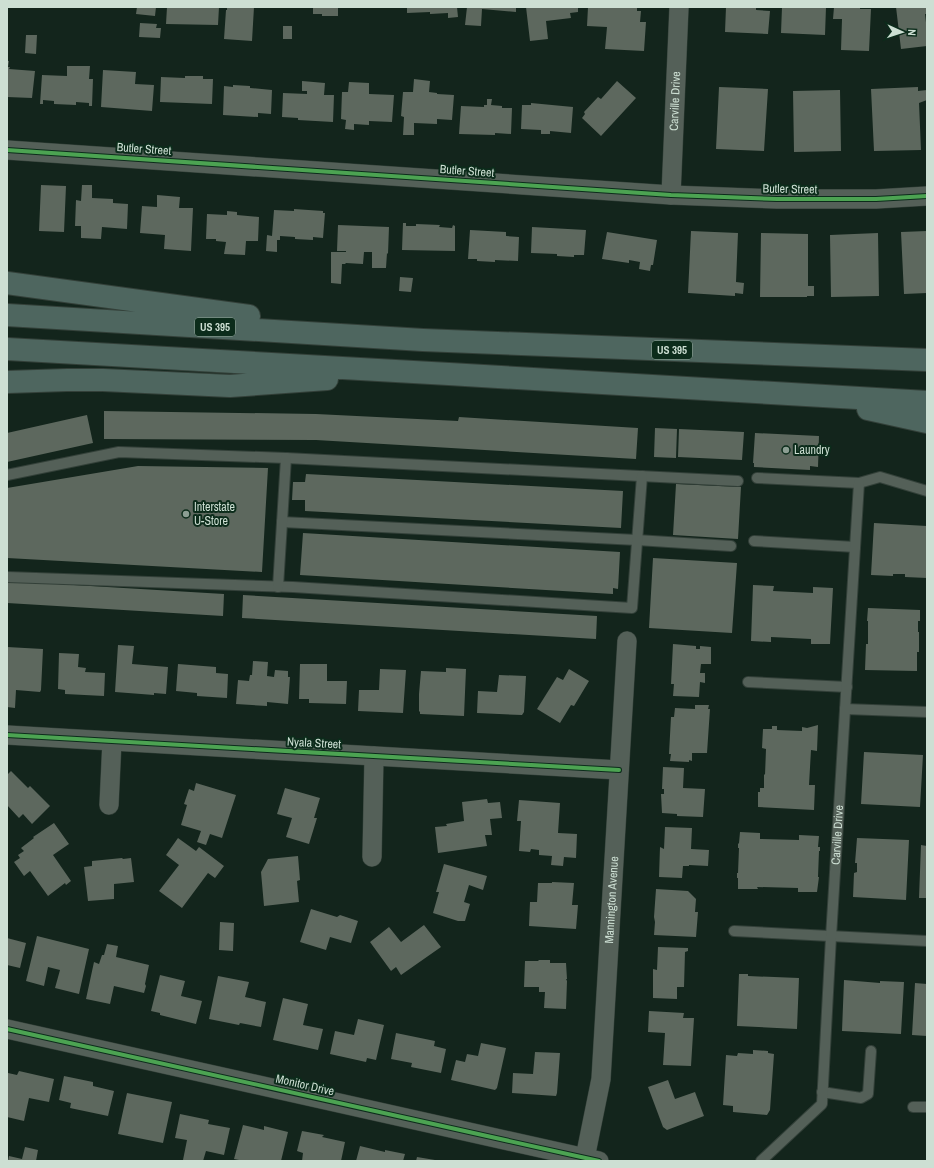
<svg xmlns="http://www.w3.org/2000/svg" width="934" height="1168" viewBox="0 0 934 1168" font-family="'Archivo Narrow',sans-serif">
  <rect width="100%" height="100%" fill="#13251c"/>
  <path fill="#5d685e" d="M137,7H156L155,16L136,14Z
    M167,7H219L218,25L166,24Z
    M227,7H254L252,41L224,39L226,10H227Z
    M313,7H338V16H322V14H313Z
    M407,7H457L458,17L448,18V13L430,14V12L407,13Z
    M467,7H516V12L482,9L481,26L465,25Z
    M526,7H578V12L570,13L571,18L546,21L548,39L530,41Z
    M588,7H637V11H641L640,22H646L644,51L605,49L607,27L587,26Z
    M726,7H756V10L770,11L768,34L725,32Z
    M782,7H826L825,35L781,33Z
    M834,7H860V9H871L869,51L841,50L842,19H833Z
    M896,7H927V14H925L927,31V46L901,49Z
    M140,23L157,24L156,28H161L160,38L139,37Z
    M283,26H292V39H283Z
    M26,35H37L36,54L25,53Z
    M7,61H9L8,67H10L9,69L35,71L32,98L7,97Z
    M67,66H90L89,79H93L92,106H89V103L76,102V105L54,104V101L43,100V104H40L42,75L67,76Z
    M103,70L136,72L135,84L154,85L152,111L101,107Z
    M185,76H203V79H213L212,104L160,102L161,77L185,78Z
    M414,79L430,81L429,92L437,93V94L454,95L452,120L437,119V124L414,123V135H403L404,117L401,116L403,92H413Z
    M302,81L325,83L324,95H334L333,122L298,120V118L282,117L283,93L307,94V91H302Z
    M617,81L636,98L601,136L582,118L585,114L584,112L598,97L601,99Z
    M349,82L369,83V94L394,95L392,122L369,121V125L354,124V130L345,129L346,120L341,119L342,92H348Z
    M233,85L250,86V88L272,90L271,114L258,113V117L223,115L224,86L233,87Z
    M719,87L768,89L764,151L716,149Z
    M918,87V91L927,90V100L919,103L921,150L874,151L871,89Z
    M840,90L841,151L794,152L793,91Z
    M487,99H492L491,105L502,106V108H512L511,134L495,133V135L459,134L461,106L484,107V105H487Z
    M531,103L573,107L571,133L550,131V134H541V130L521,129L522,105H531Z
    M41,185L66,186L64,232L39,231Z
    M82,185H92V198L113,199V203L128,204L127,229L102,227L101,239L81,238V226H75L76,200L81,201Z
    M157,195L180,197L179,208H193L191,251L164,249L165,235L140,233L142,206L157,207Z
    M294,209L323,211V213H325L323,238L313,237V240L295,239V237L280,236V240H277V252L266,251L267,235L272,236L274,210L294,211Z
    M227,211L237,212V215L259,217L258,241H246L245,255L224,254L226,242L216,241V239H206L207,214L227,215Z
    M403,223H406V226H416V224L440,225L439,227L452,228L453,225L455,226V251L402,250Z
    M338,225L389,227L388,254L387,253L386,268H372V252H364L363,264L346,263L345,264H342L341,284L331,283V252H346V251H337Z
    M532,227L586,230L584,255H574V257L557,256V254L531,253Z
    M470,230L506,232V236L519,237L518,261L495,260V262L477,261V259H468Z
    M691,231L738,233L736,282L744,283L743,294L735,293V296L688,293Z
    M927,231V293L904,294L901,232Z
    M607,232L657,240L653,265H651L650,271L639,269L640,262L629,260V263L602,259Z
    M761,233L808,234V286H814V296H807V297H760Z
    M878,233L879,296L831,297L830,235Z
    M400,277L413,278L411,292L399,291Z
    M104,411L316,414L458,421L459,417L638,428L636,459L316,440L104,439Z
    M87,415L93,443L7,462V433Z
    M655,428L677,429L676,458L654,457Z
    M679,429L744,432L742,460L678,457Z
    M755,433L819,436L818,467L810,466V470L754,467V463H753Z
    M138,466L268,468L262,572L7,558V488Z
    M306,474L623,491L621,528L305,511V500H292L293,482H305Z
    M676,484L741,487L738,539L673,535Z
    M874,523L927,526V578L905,577V574H893V576L871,575Z
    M303,533L620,552L618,589L613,588V594L300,575Z
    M653,558L737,563L732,633L649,628Z
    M7,581L224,594L223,616L7,603Z
    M753,585L774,586L773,591L813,593V587L833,588L830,644H811V639L771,637V642L751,641Z
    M243,595L597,616L596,639L242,618Z
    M868,608L920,610V621H918V632H919V652H917V671L865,670L866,644H868V621H867Z
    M673,644L696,646V649H700V646L711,647V664H701L700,673H705V683L700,682L699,697L673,696L674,684H671Z
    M118,645L134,646L132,664L168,667L166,694L154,693V695L115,692Z
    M7,647L43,649L41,690L40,692L16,690L15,708L7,707Z
    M59,653L79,654L78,667L86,668L85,672L105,673L104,696L65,694V690L58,689Z
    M253,661L268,662L267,676L274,677L275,670L288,671V677H290L288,704L267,702V706L236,704L238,680L249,681L250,675H252Z
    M178,664L216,667V673L228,674L227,698L197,696V693L176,691Z
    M300,664H327V681H347L346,704L309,703V699H299Z
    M446,668L466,669L464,716L420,714V712L419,711V694L421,671L446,672Z
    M380,669L406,670L403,713L358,711L359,690H379Z
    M569,669L589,681L574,706L571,705L560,723L537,709L557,677L563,680Z
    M499,675L526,676L524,712L522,715L477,713L478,691L497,692Z
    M695,705H709L708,709H710L707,753H692V761L689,760V762L670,761L671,754H669L671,717H674L675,708L695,709Z
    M818,725L817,751L811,750L809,785H815L814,810L758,807V792H760V788H764V774L765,775L766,749L762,748L763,729H772V726H777V730L802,731V727L807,728Z
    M864,752L923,755L920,807L861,804Z
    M663,767L684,768L683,788L705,789L703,817L677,816V814L662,813L661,794H664V789H662Z
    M11,771L28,788L30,786L50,806L32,824L23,814L19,818L7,805V775Z
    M196,783L236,795L222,838L210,834L206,845L197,842L201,831L181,825L187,805L184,804L189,789L194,791Z
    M285,788L320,798L314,818H317L309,844L286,837L292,818L277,814Z
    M487,799L488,803L500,802L502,818L490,819L492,835H485L487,846L438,853L435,827L447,826L446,824L464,821L462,802Z
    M519,800L560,803L558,833L577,834L576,858L564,857L563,866L551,865L552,856L539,855V850L531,849L530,852L519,851L521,821H517Z
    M54,823L69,844L53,855L71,881L66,885L65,883L48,896L30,871L24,876L14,862L20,858L18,855L24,851L21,848L34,838L33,837Z
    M665,827L692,828L691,849L709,850L708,866L689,865V866H683L682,878L659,877L660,847L664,849Z
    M740,832L760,833V839L799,840V835L819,836L818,847H820V851H819L818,877H819L817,892H798V888L757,887L758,889H738V878H737V873H738L739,848H738V844L739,843Z
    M178,838L196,851L199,847L224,866L215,878L208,873L182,908L159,891L179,865L166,855Z
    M857,838L909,840L906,900L853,897L854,873L857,872V863H855Z
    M921,845L927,846V898H919Z
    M298,856L300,880L297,881L299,902L264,906L261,872L268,859Z
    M122,858L123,859L131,858L134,882L114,884V899L88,901L84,867L92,866V861Z
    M444,864L487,876L483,890L469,885L464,902L470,904L465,921H458L433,913L439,892H436Z
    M552,882L574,883L572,905H578L576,929L529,926L530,902H537L538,883H552Z
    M656,889L688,891L696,899L695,912H698L696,937L654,935L655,922L654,917Z
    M311,909L337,917L340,915L358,921L351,943L330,937L326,950L300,942Z
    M220,922L234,923L233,951L219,950Z
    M424,925L441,947L401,975L396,967L391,971L370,942L389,927L401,942Z
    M37,936L89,949L79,994L55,988L60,970L48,967L44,986L26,981Z
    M7,938L26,943L20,968L7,965Z
    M107,944L118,946L116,957L149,965L145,984L146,986L144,993L114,986L110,1004L86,999L94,962L99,964L102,955H104Z
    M658,947L688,948V951L685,952L684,987H677V999L653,998V969L657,970Z
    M538,960H550V963H566L567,979H566L567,981L566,1009L544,1008L545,992H539V987H524L525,961H539Z
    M739,974H748V976L799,978L797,1029L737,1026Z
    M160,975L185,981L181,996L202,1001L196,1024L160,1015V1013L151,1011Z
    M218,976L249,982L245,997L266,1002L261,1027L240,1023L239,1025L209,1019Z
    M844,980L880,983V981L904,982L901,1034L842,1031Z
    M915,983L927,984V1036L912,1035Z
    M283,998L308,1004L303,1025L323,1029L318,1050L273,1040Z
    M649,1011L684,1013L683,1018H694L691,1066L663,1065L665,1033L648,1032Z
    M358,1019L384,1025L376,1060L367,1058L366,1062L330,1054L335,1031L354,1035Z
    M396,1033L435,1041L434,1046L446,1049L441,1073L411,1067L412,1063L391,1059Z
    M481,1043L506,1048L497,1088L495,1090L451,1080L456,1060L465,1062L467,1054L478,1056Z
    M753,1050L768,1051V1053L774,1054L770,1110L767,1115L733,1112V1106L723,1105L726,1055L737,1056L738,1053L753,1054Z
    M535,1052L560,1053L557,1093L556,1096L512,1093L513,1073L533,1074Z
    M19,1071L54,1079L49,1102L29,1098L24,1121L7,1117V1077L8,1073L17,1075Z
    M64,1076L93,1082V1086L114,1091L108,1116L70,1108L71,1103L59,1100Z
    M668,1080L675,1099L695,1092L704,1116L667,1130L663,1127L648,1087Z
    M127,1093L172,1102L163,1143L118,1134Z
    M180,1114L209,1120L208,1124L230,1128L224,1155L206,1151L203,1161H190L183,1160L187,1140L175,1138Z
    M243,1125L264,1130V1126L288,1132L281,1161H244L234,1159Z
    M302,1131L324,1135L322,1137L345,1142L341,1161H302L303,1153L297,1151Z
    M360,1146L385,1152V1150L405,1154L403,1161H356Z
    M25,1147L38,1150L36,1161H8L9,1156L22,1159Z
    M417,1157L435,1160V1161H416Z"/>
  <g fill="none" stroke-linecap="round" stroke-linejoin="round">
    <g stroke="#334039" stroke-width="12">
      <g id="service">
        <path d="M7,475L119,452L286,458L738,481"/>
        <path d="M757,478L859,483L880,477L927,491"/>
        <path d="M282,522L637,540L731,546"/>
        <path d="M754,541L855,547"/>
        <path d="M7,577L293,587L632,608L642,476"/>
        <path d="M278,587L286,458"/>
        <path d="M748,682L847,687"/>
        <path d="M845,709L927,712"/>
        <path d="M734,931L927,941"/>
        <path d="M822,1092L861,1098L868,1094L871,1051"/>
        <path d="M913,1107H927"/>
        <path id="s1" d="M761,1161L822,1104L831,937L859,483"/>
      </g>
    </g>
    <g stroke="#334039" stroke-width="20">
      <g id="minor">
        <path d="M7,150L671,195L777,199H876L927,196"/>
        <path id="s2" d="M671,195L679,7"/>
        <path d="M7,735L619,770"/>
        <path d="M109,805L112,741"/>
        <path d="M372,857L374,756"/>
        <path d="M7,1029L599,1161"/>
        <path id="s3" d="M585,1158L601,1079L627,641"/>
      </g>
    </g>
    <g stroke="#334039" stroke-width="24">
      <path id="motorway" d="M7,283L249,316
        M7,315L423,340L927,360
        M7,349C314,366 620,384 927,402
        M7,382L67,380H103L230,386L327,379
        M868,409L927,422"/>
    </g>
    <use href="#service" stroke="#546058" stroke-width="10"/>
    <use href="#minor" stroke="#546058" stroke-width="19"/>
    <use href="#motorway" stroke="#4e665f" stroke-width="22"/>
    <g stroke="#0c2c1b" stroke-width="6">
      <path id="cycleway" d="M7,150L671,195L777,199H876L927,196
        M7,735L619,770
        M7,1029L599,1161"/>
    </g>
    <use href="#cycleway" stroke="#4ca352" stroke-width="4"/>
  </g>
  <g fill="#8c9e93" stroke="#0c2c1b" stroke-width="1.5">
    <circle cx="786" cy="450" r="4"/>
    <circle cx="186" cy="514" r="4"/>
  </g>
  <g text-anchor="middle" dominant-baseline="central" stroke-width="4" stroke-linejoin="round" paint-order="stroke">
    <g fill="#0c2c1b" stroke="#93a99c" stroke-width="1">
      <rect x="195" y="318" width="40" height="18" rx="3"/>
      <rect x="652" y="341" width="40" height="18" rx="3"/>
    </g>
    <g font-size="11" font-weight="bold" fill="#cddfd3">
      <text x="215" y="327">US 395</text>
      <text x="672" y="350">US 395</text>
    </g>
    <g font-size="12" fill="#cddfd3" stroke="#0c2c1b">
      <text stroke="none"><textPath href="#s2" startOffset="94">Carville Drive</textPath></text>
      <text transform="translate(144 149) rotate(4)">Butler Street</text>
      <text transform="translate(467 171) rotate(4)">Butler Street</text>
      <text transform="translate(790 189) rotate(1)">Butler Street</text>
      <text transform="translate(314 743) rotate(3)">Nyala Street</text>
      <text stroke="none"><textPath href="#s1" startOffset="353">Carville Drive</textPath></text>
      <text stroke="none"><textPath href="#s3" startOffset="260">Mannington Avenue</textPath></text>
      <text transform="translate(305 1085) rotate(13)">Monitor Drive</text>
    </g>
    <g font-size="12" fill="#cddfd3" stroke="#0c2c1b" text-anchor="start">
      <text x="794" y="450">Laundry</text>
      <text x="194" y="507">Interstate<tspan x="194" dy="14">U-Store</tspan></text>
    </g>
  </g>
  <rect width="934" height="1168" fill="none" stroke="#cddfd3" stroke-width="16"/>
  <g transform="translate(902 32) rotate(93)" stroke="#0c2c1b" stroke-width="3" paint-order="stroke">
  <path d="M0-3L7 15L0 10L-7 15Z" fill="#cddfd3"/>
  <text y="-6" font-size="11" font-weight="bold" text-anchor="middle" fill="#cddfd3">N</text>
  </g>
</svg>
